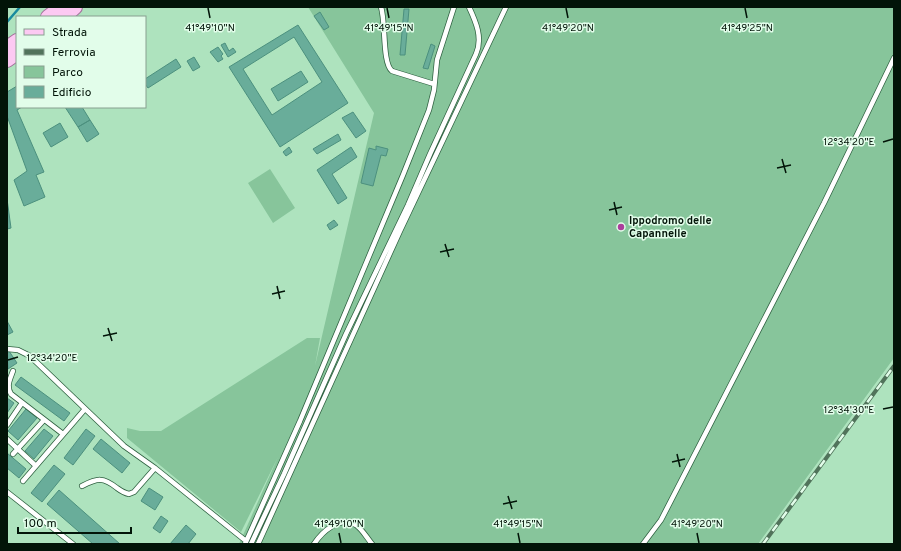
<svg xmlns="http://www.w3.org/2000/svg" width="901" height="551" viewBox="0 0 901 551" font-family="Overpass,sans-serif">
  <rect width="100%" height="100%" fill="#aee3be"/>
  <path fill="#87c59b" d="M308,7H894V358L758,544H239L278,457L241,532L127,438V428L140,431H161L307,338H320L315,366L374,113Z
    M270,169L295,208L273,223L248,183Z"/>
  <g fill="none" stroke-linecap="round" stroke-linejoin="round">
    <path stroke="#198a9e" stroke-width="2.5" d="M7,22L20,7"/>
  </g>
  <path fill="#69ad9a" stroke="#4c907e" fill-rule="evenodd" d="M404,9H409L405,55H400Z
    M320,12L329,27L324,30L314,16Z
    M298,25L348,103L280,147L229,67ZM294,37L322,82L272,115L243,69Z
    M225,43L229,51L233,48L236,52L228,57L221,45Z
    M431,44L435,46L428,69L423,68Z
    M218,47L223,54L221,56L223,59L218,62L210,52Z
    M194,57L200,67L193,71L187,61Z
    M176,59L181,67L148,88L145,84V79Z
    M301,71L308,82L278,101L271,89Z
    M17,86V107H22L17,110L44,172L36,175L45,197L24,206L14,180L27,171L7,116V92Z
    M65,107H82L90,120L78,127Z
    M353,112L366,131L356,138L342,118Z
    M90,120L99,134L87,142L78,127Z
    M60,123L68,137L51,147L43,133Z
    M338,134L341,140L317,154L313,149Z
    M376,146L388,149L386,156L381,155L373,186L361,183L369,148L376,150Z
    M289,147L292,152L286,156L283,152Z
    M351,147L357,157L332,174L347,198L338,204L317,170Z
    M7,199L11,228L7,229Z
    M334,220L338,225L330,230L327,225Z
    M7,321L13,332L7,335Z
    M9,351L17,363L8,369L7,352Z
    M21,377L70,413L64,421L15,385Z
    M7,398L14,403L7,413Z
    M26,409L37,418L18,440L8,431Z
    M44,429L53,436L34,459L25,451Z
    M86,429L95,436L73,465L64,458Z
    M101,439L130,463L122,473L93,449Z
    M7,453L26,469L19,478L7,468Z
    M54,465L65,474L42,502L31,493Z
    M149,488L163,497L155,510L141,501Z
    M59,490L120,544H93L47,504Z
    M161,516L168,521L160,533L153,528Z
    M186,525L196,534L188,544H170Z"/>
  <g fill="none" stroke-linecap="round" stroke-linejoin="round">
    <g stroke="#2f6141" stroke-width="6">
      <path id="lane" d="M381,7C386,22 382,63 392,71L434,84
        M7,349L18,350L30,356L124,446L155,468L246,541
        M13,371C10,379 6,386 11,394L63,434
        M7,425L22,403
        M7,439L36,466
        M13,454L44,420
        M23,481L85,409
        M82,486C98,478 103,477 117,488C121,491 124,493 129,494L134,492L155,468
        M7,492L73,544
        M245,544L300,421L403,175L429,110L434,90L437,60L454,7
        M251,544L284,474L346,334L408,205L430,154L476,54C483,38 476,22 469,7
        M258,544L400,231L506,7
        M314,544C322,532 340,515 356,525C362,529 367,538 372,544
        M643,544L661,520L824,203L894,58"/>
    </g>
    <g stroke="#a3729b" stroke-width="16">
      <path id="primary" d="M48,17L61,7
        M64,17L75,7
        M7,48L17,41
        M7,60L17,53"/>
    </g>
    <use href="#lane" stroke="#fff" stroke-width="4.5"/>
    <use href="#primary" stroke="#fcc9f2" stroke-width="14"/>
    <g stroke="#51735b" stroke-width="4">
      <path id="rail" d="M763,544L894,366"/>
    </g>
    <use href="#rail" stroke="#e2fdea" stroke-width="2.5" stroke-dasharray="8" stroke-linecap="butt"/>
  </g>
  <path fill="none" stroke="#021408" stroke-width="1.5" d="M208,8L210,18M387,8L389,18M566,8L568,18M745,8L747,18M883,142L893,139M782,159L786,173M777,168L791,165M614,202L617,215M609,210L622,207M445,244L449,257M440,252L454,249M277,286L280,299M272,294L285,291M108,328L112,341M103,336L117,333M8,360L18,357M883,409L893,407M677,454L680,467M672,462L685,459M508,496L512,509M503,504L517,501M339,533L341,543M518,533L520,543M697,533L699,543"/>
  <circle fill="#ac3e9c" stroke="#e2fdea" stroke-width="1.5" cx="621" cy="227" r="4"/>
  <g text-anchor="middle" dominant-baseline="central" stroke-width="3" stroke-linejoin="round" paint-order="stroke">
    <g font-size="11" font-weight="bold" fill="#021408" stroke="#e2fdea" text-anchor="start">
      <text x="629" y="221">Ippodromo delle<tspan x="629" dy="13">Capannelle</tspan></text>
    </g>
  </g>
  <g font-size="10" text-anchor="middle" fill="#021408" stroke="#e2fdea" stroke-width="3" stroke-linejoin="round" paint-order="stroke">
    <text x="210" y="31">41°49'10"N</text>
    <text x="389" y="31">41°49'15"N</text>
    <text x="568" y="31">41°49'20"N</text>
    <text x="747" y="31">41°49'25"N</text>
    <text x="849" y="145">12°34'20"E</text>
    <text x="52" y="361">12°34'20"E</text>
    <text x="849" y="413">12°34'30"E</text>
    <text x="339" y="527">41°49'10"N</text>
    <text x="518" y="527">41°49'15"N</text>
    <text x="697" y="527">41°49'20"N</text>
  </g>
  <rect width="901" height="551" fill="none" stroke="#021408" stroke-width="16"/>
  <rect x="16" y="16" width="130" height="92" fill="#e2fdea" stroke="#88a090"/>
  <rect x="24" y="29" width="20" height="6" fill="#fcc9f2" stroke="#88a090"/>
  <text x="52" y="36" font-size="12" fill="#021408">Strada</text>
  <rect x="24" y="49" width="20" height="6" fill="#51735b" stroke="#88a090"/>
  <text x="52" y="56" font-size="12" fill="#021408">Ferrovia</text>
  <rect x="24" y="66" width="20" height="12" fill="#87c59b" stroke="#88a090"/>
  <text x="52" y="76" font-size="12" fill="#021408">Parco</text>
  <rect x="24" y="86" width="20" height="12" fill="#69ad9a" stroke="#88a090"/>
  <text x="52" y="96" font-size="12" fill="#021408">Edificio</text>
  <path d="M18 527v6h113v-6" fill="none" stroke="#021408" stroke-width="2"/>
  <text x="24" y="527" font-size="12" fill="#021408" stroke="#e2fdea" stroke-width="3" paint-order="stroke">100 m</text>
</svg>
